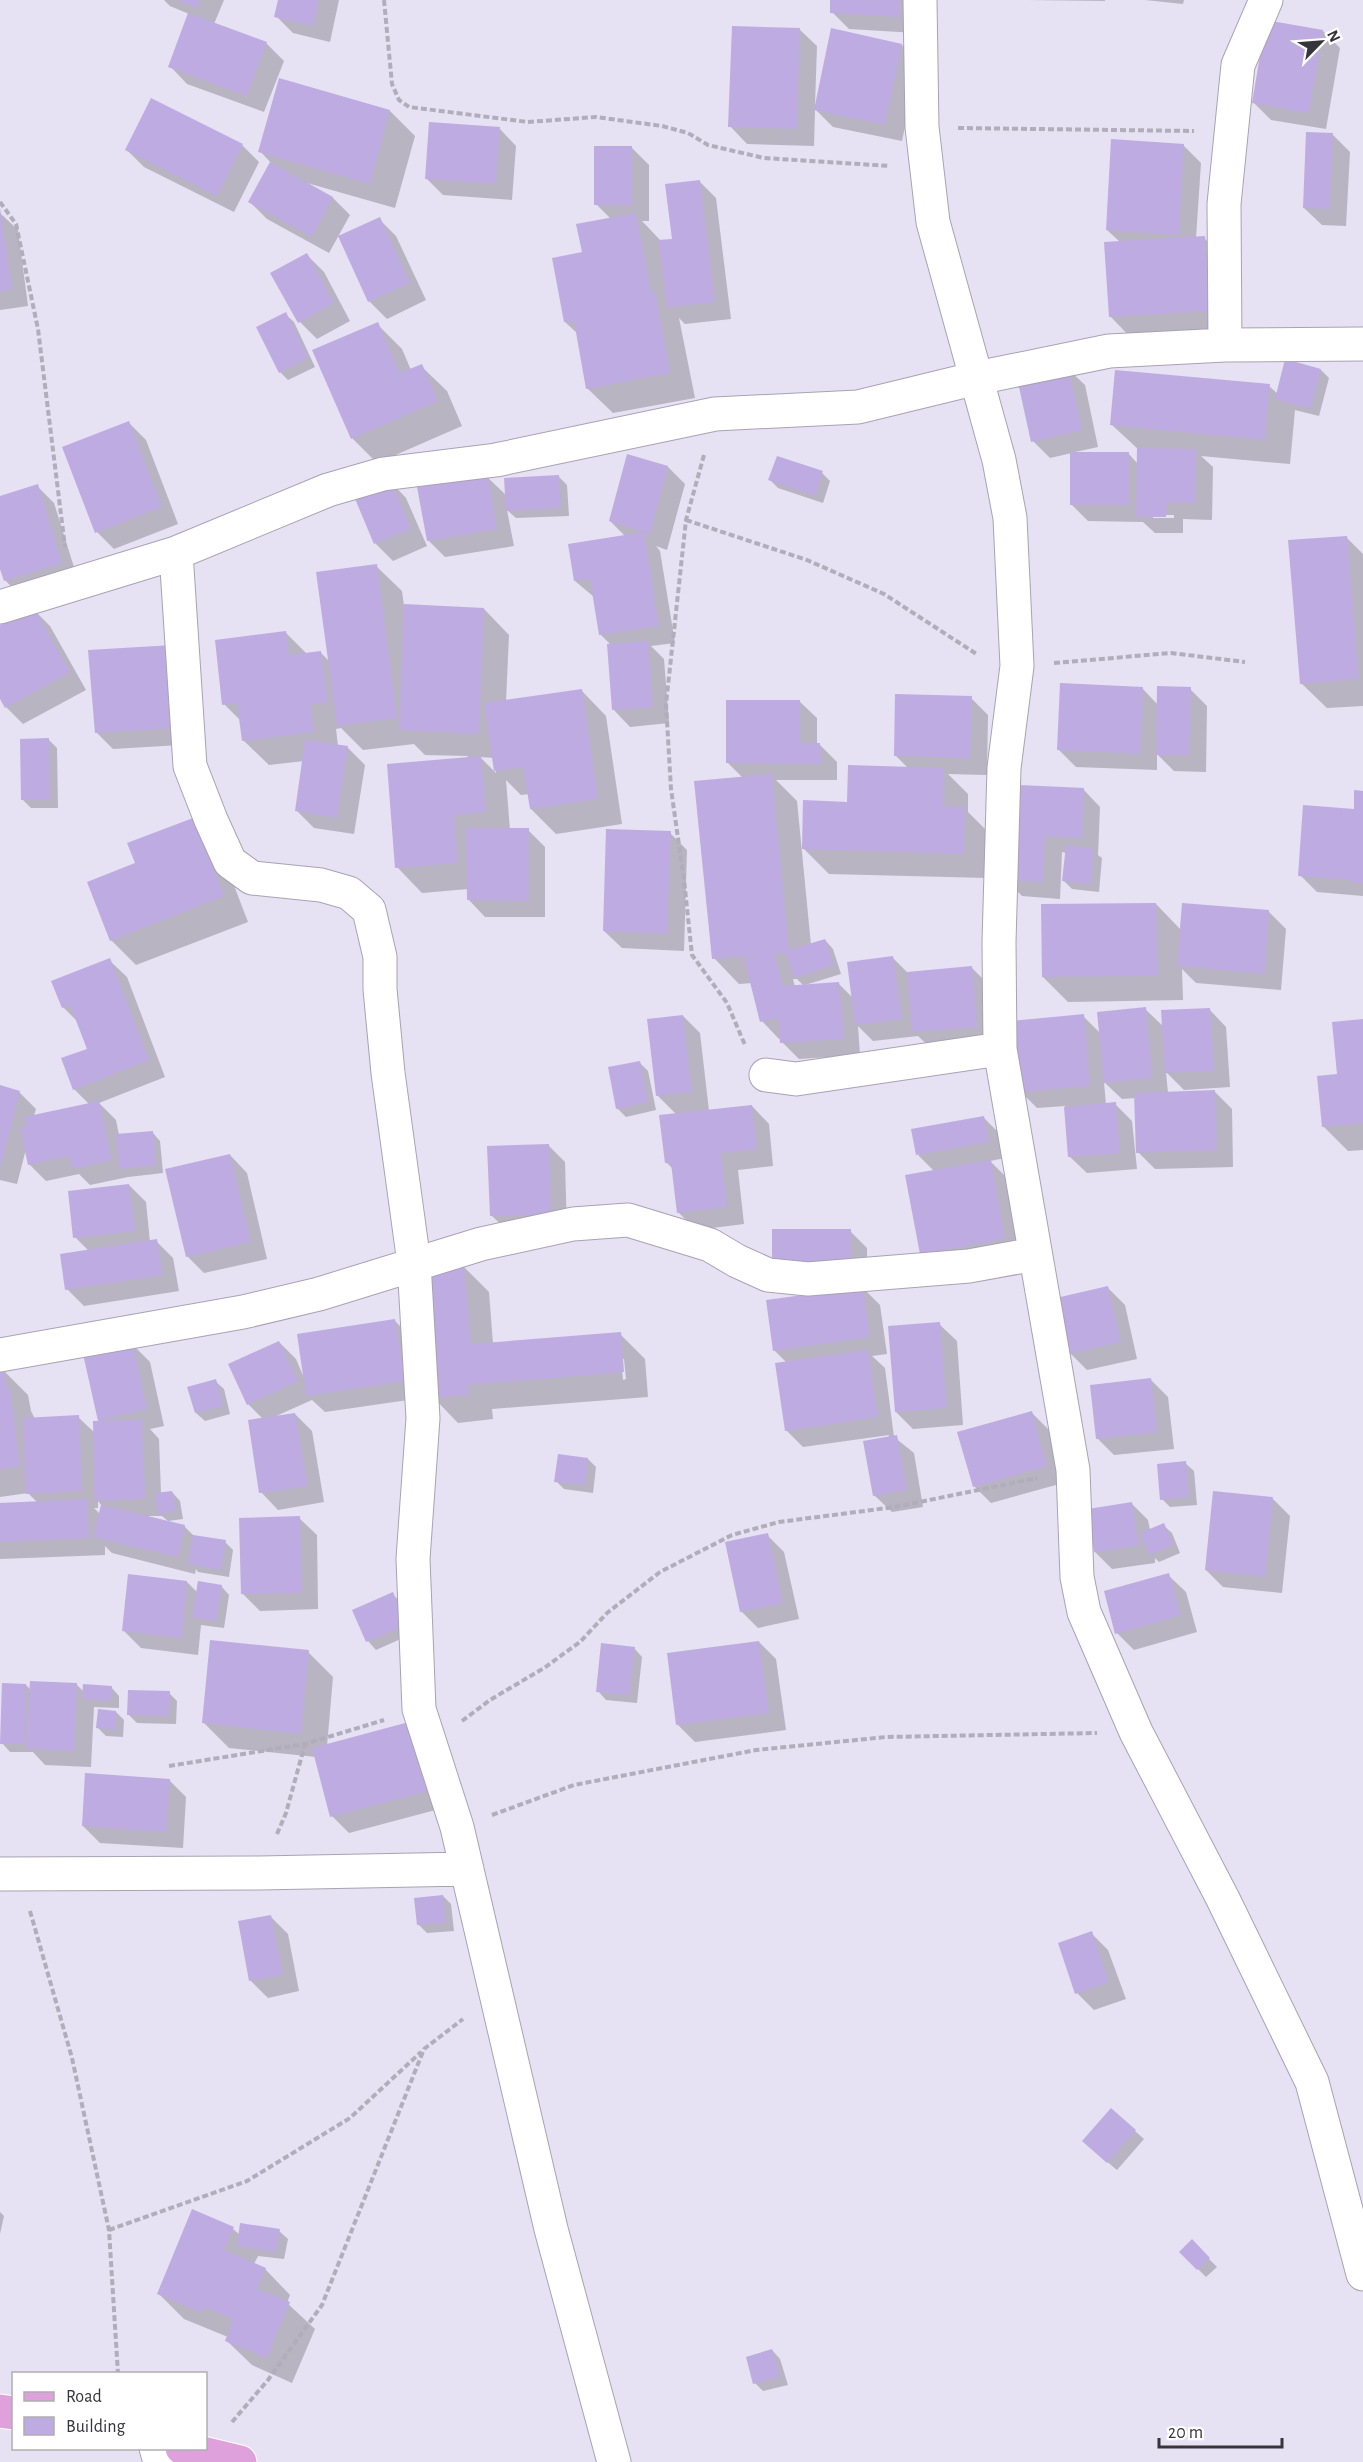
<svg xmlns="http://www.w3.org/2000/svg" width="1363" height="2462" viewBox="0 0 1363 2462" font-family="'Alegreya Sans',sans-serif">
  <rect width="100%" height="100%" fill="#e6e1f3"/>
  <path fill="#0003" fill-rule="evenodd" d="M164,0H224L214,24L267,44L284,61L264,112L187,84L170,66L189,14L170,6Z
    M279,0H339L330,42L293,33L276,16Z
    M832,0H917L916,33L849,29L832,12Z
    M1027,0H1105V1Z
    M1145,0H1184L1183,4Z
    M799,29L817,46L815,105L902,45L919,62L902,141L833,127L815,109L814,146L747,144L730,126Z
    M1323,31L1340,48L1326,129L1271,120L1254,103Z
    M390,111L415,136L395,208L307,183L333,198L350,215L329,253L267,219L250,202L271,163L260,151Z
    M499,128L516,146L512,200L443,195L426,178Z
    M1333,135L1350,152L1346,226L1322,225L1304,208Z
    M242,145L259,162L234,212L144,167L127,150Z
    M1184,146L1201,163L1196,238H1204L1229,263L1233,336L1135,342L1110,316L1120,242L1107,230Z
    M632,148L649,165V221H642L661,241L673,240L699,181L716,198L731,319L685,324L679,318L695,398L613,413L587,388L578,334L565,322L584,254L611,219L596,204Z
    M0,213L18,230L28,306L0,310Z
    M379,219L396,236L426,300L387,319L370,302L340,237Z
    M307,255L324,272L350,321L317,339L300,322L272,274Z
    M285,314L294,322L315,367L288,380L280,372Z
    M377,324L402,349L411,370L421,366L447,391L462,426L377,463L352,438Z
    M1067,368L1085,385L1098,447L1075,452L1128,453L1138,464L1139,450L1112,425L1269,386L1278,394L1321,370L1329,378L1319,416L1295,410L1290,464L1201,456L1213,467L1212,520L1183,519V533H1155L1143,522L1088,521L1071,504L1072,453L1050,458L1033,441ZM1153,515H1174V518H1153Z
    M129,423L146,440L178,524L114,549L97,532Z
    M628,456L668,467L685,484L667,550L656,546L660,551L675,643L651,646L664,659L669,723L630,727L613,709L611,645L600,634L594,597L575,581L626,537L610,521Z
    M822,473L830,481L823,503L778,488L770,480Z
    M487,477L507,496L559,477L567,485L569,516L516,518L507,510L514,546L445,557L428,540Z
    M389,480L406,498L427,546L393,561L376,544L355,495Z
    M37,486L54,503L78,580L22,598L5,580L0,564V498Z
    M1346,537L1363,554V706L1327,708L1301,683Z
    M376,566L402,591L404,606L484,609L509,635L506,701L581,690L606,716L622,824L556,834L531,809L529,794L521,795L506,780L510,830H528L545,847V917H485L468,899V889L422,893L397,867L468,756L425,755L414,744L363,750L341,728L336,729L338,746L348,748L365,765L354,834L314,828L297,811L304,761L269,765L243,740L241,721L224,704L286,633L307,654L321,653L329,661ZM480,757L494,758L496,773Z
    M33,609L50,626L86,690L23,724L6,707L0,696V627Z
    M90,651L196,744L113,749L96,732Z
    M1142,688L1158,705L1190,689L1207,706L1206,772L1174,771L1157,754V770L1076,767L1059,750Z
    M971,698L988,715L987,775L948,774L968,794V812L990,834L988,878L829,874L802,847L908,768L896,756Z
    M799,701L817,718V745H820L837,762V780H776L797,801L811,945L825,940L833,949L841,974L805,985L839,984L853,998L893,958L908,973L972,968L989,985L994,1044L931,1048L918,1036L873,1041L858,1026L860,1055L799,1059L782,1042V1038L779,1039L762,1021L752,983L739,984L714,958L743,778L728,763ZM793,979H797L804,986L795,987Z
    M49,740L57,748L58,808H31L22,799Z
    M1083,789L1100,807L1098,855L1102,858L1099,892L1072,889L1064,881L1066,853L1062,852L1060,899L1022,896L1005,879Z
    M1363,792V896L1317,892L1300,875L1355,811Z
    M193,819L218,844L248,922L136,965L111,940L137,864Z
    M670,833L687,850L684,951L622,948L604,931Z
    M1156,904L1181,930L1269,912L1286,929L1281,990L1196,983L1182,969L1183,1000L1068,1002L1043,977Z
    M109,960L127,977L165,1077L99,1103L116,1120L119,1135L152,1132L160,1141L163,1173L128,1177L90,1185L79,1174L46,1181L29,1164L26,1149L17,1184L0,1180V1087L19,1092L36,1109L34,1116L89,1104L74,1089L89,1049L79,1023L63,1007Z
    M1145,1009L1164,1027L1209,1009L1226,1027L1230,1087L1184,1090L1166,1072L1168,1093L1215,1092L1232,1109L1233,1167L1155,1169L1138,1152L1136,1098L1122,1099L1104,1082L1106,1105L1115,1104L1132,1121L1137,1169L1087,1173L1069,1156L1065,1106L1037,1108L1020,1091L1083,1016L1101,1034Z
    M683,1016L700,1033L709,1111L752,1106L769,1124L773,1166L738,1170L744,1224L696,1230L679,1213L673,1169L667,1163L677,1115L657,1095Z
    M1363,1021V1150L1348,1151L1323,1126L1339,1075Z
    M640,1063L648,1071L656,1110L626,1117L617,1108Z
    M983,1117L1000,1134L1005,1158L990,1161L1007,1178L1021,1255L922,1253L935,1172L918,1155Z
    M548,1145L565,1162L567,1231L509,1232L491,1215Z
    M230,1155L247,1173L267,1259L204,1273L187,1256Z
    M129,1185L146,1202L150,1242L156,1241L173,1258L179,1291L84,1306L67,1289L89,1251L75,1237Z
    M850,1231L867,1248V1280H791Z
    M463,1266L489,1292L493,1344L620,1334L645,1359L648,1397L492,1409L493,1419L458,1423L433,1397ZM621,1359H624L626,1379L623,1380Z
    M863,1288L880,1305L887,1354L872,1356L885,1368L894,1437L914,1453L923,1507L892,1512L874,1495L889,1435L803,1447L786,1430L787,1363L774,1350Z
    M1108,1288L1125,1305L1137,1359L1087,1370L1070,1353Z
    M395,1321L412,1338L422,1398L325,1412L312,1400L276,1416L295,1414L312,1431L324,1502L278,1510L261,1492L263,1419L248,1404L279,1342L296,1359L304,1378Z
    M939,1324L957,1341L963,1425L913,1429L896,1412Z
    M133,1345L150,1362L164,1426L150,1429L159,1439L161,1494L172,1492L180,1501L183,1519L168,1521L162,1516H147L184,1526L195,1537L225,1542L233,1550L229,1577L198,1572L196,1569L195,1574L112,1553L105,1546V1555L0,1559V1504L37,1502L28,1493L0,1497V1370H3L28,1395L31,1411L35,1419L78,1417L95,1433L102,1423L99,1420ZM98,1501L102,1506L100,1514L94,1508H98Z
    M1151,1380L1168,1397L1174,1449L1114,1455L1097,1438Z
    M215,1381L224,1389L230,1414L205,1421L196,1413L189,1388Z
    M1032,1413L1049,1430L1063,1483L991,1503L974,1486Z
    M588,1459L596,1467L593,1493L564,1489L556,1481Z
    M1185,1463L1194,1471L1197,1505L1170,1507L1162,1499Z
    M1273,1499L1290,1516L1282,1593L1223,1587L1206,1570Z
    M1131,1503L1148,1520L1150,1530L1163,1525L1172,1533L1180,1553L1159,1562L1155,1558V1563L1112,1569L1095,1552Z
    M299,1518L317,1535L318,1609L260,1611L242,1593Z
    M767,1535L784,1552L799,1619L758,1628L741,1611Z
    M1168,1575L1186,1592L1197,1632L1134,1650L1117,1633Z
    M187,1582L198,1593L221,1586L229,1595L224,1628L201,1625L198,1655L141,1648L124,1631Z
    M392,1594L401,1602L414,1633L376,1650L368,1641L354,1611Z
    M759,1642L776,1659L786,1730L695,1742L678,1725Z
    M634,1648L642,1657L637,1703L606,1700L598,1691Z
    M308,1652L333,1677L327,1746L408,1724L443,1808L349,1833L332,1816L316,1757L229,1748L204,1723Z
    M26,1685L31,1690L77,1685L84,1692L111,1687L119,1696V1708L94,1707L91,1767L45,1765L33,1752H10L2,1743Z
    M169,1693L177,1701L176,1724L137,1723L128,1714Z
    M116,1712L124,1720L123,1737L106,1736L98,1728Z
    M169,1780L186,1797L183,1848L100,1843L83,1826Z
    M443,1896L451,1904L454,1931L427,1933L418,1924Z
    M271,1917L288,1934L299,1991L268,1998L251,1981Z
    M1091,1933L1108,1950L1126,1999L1094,2010L1077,1993Z
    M1111,2110L1144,2139L1117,2170L1092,2149Z
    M0,2212L4,2216L0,2234Z
    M233,2229L240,2235L279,2231L288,2239L284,2259L258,2256L254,2264L265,2269L290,2295L287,2303L315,2329L292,2383L252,2365L226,2340L228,2337L184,2319L159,2294Z
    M1192,2242L1217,2267L1206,2277L1181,2252Z
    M772,2350L780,2359L788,2385L763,2391L755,2383Z"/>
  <path fill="#beabe1" d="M178,0H200L197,8Z
    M278,0H319L313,26L274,17Z
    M830,0H900L899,17L830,13Z
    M188,13L267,42L247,96L168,67Z
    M1266,20L1323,30L1309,113L1252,103Z
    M732,26L800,28L797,129L728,127Z
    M831,28L902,44L885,125L814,110Z
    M279,78L390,110L370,184L258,152Z
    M151,98L243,144L217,196L125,150Z
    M429,122L500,127L496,184L425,179Z
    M1306,132L1333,133L1330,209L1303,208Z
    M1111,139L1184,144L1179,235L1106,230Z
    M594,146H632V205H594Z
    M270,162L333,197L312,237L248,202Z
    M700,180L715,302L667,307L658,240L672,239L665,184Z
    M0,208L12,289L0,291Z
    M636,213L651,292L655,291L670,373L586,389L574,321L564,322L552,258L582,252L576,224Z
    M380,217L410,283L368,302L338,236Z
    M1205,236L1209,311L1109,317L1104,242Z
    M307,253L334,303L298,323L270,273Z
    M286,312L308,358L279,373L256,327Z
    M378,322L400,373L422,364L438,401L351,439L312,350Z
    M1285,359L1321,369L1311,409L1275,399Z
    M1068,367L1082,430L1031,442L1017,378Z
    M1115,370L1270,384L1265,440L1110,425Z
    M129,421L162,507L95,533L62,447Z
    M1137,448L1196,449L1195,503L1167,502L1166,517H1136Z
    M1070,452H1129V505H1070Z
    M627,454L668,466L650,534L609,521Z
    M777,456L823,471L815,496L768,480Z
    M488,475L497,529L427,541L417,487Z
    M559,475L561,508L506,511L504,478Z
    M390,479L411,529L374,544L353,494Z
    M38,484L62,563L4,581L0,569V496Z
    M644,532L659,626L599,635L590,579L574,581L568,544Z
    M1347,536L1359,679L1300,684L1288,540Z
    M377,564L397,718L337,726L316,572Z
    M404,604L484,608L479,734L399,730Z
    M33,607L70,672L5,708L0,699V625Z
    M286,631L289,655L321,651L328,702L311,704L314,732L242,741L237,703L222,705L215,640Z
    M648,641L653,707L612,710L607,644Z
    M174,645L180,728L95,733L88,650Z
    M1060,683L1143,687L1140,754L1057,750Z
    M1157,686L1191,687L1189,755H1156Z
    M582,689L598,799L530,809L523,767L494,771L484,703Z
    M895,694L972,696L970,758L894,756Z
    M726,700H800V743H820L821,764L726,763Z
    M49,738L50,800H21L20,739Z
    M305,740L348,746L337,818L295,811Z
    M481,756L486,812L454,815L458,863L395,868L387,764Z
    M848,765L944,768L943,806L965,807L964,854L802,849L803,800L847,802Z
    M772,774L789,950L825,939L834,965L794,978L786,953L774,954L783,986L839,982L844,1039L780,1043L778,1018L760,1022L744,958L756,955L712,959L694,781Z
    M1019,785L1084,788L1082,838L1045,836L1043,882L1003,880Z
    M1354,790L1363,791V883H1352V880L1298,876L1303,805L1354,809Z
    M193,818L224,896L110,941L87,882L135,863L127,843Z
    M466,828H529V901L467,900Z
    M606,829L671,831L667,934L603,931Z
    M1066,845L1094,849L1091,884L1062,881Z
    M1156,903L1158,976L1042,977L1041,904Z
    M1182,903L1269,910L1265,974L1177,966Z
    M893,956L902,1019L855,1025L847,962Z
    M110,958L149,1060L73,1090L61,1058L87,1049L70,1005L62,1008L51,981Z
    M972,966L977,1027L912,1032L907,972Z
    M1146,1007L1152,1078L1104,1083L1097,1012Z
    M1210,1008L1214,1071L1165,1073L1161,1010Z
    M1084,1014L1090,1086L1018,1092L1012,1021Z
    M683,1015L692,1092L656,1096L647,1019Z
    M1363,1019V1123L1322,1127L1317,1076L1337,1074L1332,1022Z
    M640,1061L648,1102L616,1109L608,1067Z
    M0,1085L20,1091L1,1165H0Z
    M1215,1090L1217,1150L1136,1153L1134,1093Z
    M99,1101L112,1160L72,1169L69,1156L28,1165L20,1128L27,1126L24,1117Z
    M1116,1102L1120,1153L1068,1157L1064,1107Z
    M752,1105L757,1149L721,1153L727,1207L677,1213L671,1163H665L659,1115Z
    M984,1116L989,1142L916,1155L911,1129Z
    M153,1131L156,1165L119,1169L116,1134Z
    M549,1144L551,1215L490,1216L487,1146Z
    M230,1154L251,1242L186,1257L165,1169Z
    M991,1160L1005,1239L920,1254L905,1175Z
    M129,1184L135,1231L73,1238L68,1191Z
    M772,1229H851V1263H772Z
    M157,1239L163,1275L65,1290L60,1254Z
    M464,1265L471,1344L621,1332L624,1372L468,1385L469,1395L431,1398L421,1269Z
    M1108,1286L1121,1342L1068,1354L1056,1298Z
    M863,1287L870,1337L773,1351L766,1300Z
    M395,1319L405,1381L306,1396L297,1334Z
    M940,1322L947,1408L895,1412L888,1326Z
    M279,1341L298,1381L247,1405L228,1364Z
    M133,1343L147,1409L98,1421L83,1354Z
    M868,1350L878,1417L785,1431L775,1363Z
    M3,1368L7,1388H10L20,1467L0,1469V1369Z
    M1151,1378L1157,1432L1096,1439L1090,1385Z
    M216,1379L223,1406L195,1413L187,1387Z
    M1032,1411L1047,1466L973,1487L957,1432Z
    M295,1413L308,1486L259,1493L248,1420Z
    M79,1415L82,1491L26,1494L23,1418Z
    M142,1420L145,1499L95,1501L93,1421Z
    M897,1435L907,1490L873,1496L863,1441Z
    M558,1454L588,1458L585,1485L554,1482Z
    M1186,1461L1189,1497L1160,1500L1157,1464Z
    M172,1491L176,1511L158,1514L155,1493Z
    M1213,1491L1273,1497L1265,1577L1205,1570Z
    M87,1499L89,1538L0,1542V1503Z
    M1132,1502L1139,1546L1094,1552L1088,1509Z
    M101,1505L185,1525L178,1557L93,1537Z
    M300,1516L302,1593L241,1594L239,1518Z
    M1164,1523L1173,1545L1149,1555L1140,1533Z
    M768,1533L783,1603L740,1612L725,1542Z
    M193,1535L226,1540L221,1570L188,1564Z
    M1169,1573L1181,1615L1115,1634L1104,1591Z
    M128,1574L187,1581L182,1638L122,1631Z
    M198,1581L222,1585L216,1621L192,1617Z
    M393,1592L407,1625L366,1642L352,1610Z
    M210,1640L309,1650L301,1734L202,1723Z
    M759,1641L769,1713L676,1725L667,1653Z
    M601,1643L635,1647L629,1695L596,1692Z
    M30,1681L77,1683L74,1751L26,1748Z
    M2,1683L26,1684L25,1744H0Z
    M83,1684L112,1686L111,1701L82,1699Z
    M128,1690L170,1691L169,1716L127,1715Z
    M98,1709L116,1711V1730L96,1728Z
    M409,1722L427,1791L330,1817L312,1748Z
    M85,1773L170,1779L166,1832L82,1826Z
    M443,1895L446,1923L417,1925L414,1898Z
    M271,1915L283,1975L249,1981L238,1921Z
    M1092,1931L1109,1982L1075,1994L1058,1943Z
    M1111,2108L1136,2130L1107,2163L1082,2141Z
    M192,2209L234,2227L224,2250L266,2268L257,2289L290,2302L267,2358L225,2341L233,2319L204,2307L202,2313L157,2294Z
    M240,2223L280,2229L276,2252L237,2246Z
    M1192,2239L1210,2258L1197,2270L1179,2252Z
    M772,2349L780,2377L753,2384L746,2357Z"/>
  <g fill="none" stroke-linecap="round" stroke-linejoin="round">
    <g stroke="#a7a3b4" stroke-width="35">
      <path id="minor" d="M920,0L922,127L933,222L999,460L1010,518L1017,666L1004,768L999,942L1000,1049L1073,1470L1077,1577L1084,1612L1136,1732L1223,1899L1312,2082L1363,2274
        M1225,345L1224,204L1238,65L1266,0
        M176,553L190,766L211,820L230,862L252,878L321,885L349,893L369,910L380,957V989L388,1073L414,1263L423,1418L413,1559L419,1709L457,1827L551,2229L614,2462
        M0,607L176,553L328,490L383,474L496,460L715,414L858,407L977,378L1109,351L1225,345L1363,344
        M766,1075L796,1079L1000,1049
        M0,1355L243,1312L319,1294L481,1244L573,1224L628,1220L710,1245L737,1261L768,1275L808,1279L969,1266L1035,1254
        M0,1874L259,1873L467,1869
        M156,2448L160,2462"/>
    </g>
    <g stroke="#fff" stroke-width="35">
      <path id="primary" d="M0,2411L14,2413
        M182,2448L240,2462"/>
    </g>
    <path stroke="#b1adbb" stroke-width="4" stroke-dasharray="6 3" stroke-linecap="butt" d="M384,0L392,84L399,100L409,107L528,122L596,117L662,126L688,133L708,145L764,158L890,166
      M958,128L1194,131
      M0,202L16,224L38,329L65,547
      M704,455L686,520L666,704L671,789L684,880L692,955L727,1003L745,1045
      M686,520L807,560L884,594L978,655
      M1054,663L1171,653L1245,662
      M462,1721L490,1700L544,1668L580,1642L607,1613L660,1572L732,1535L779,1522L895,1507L1037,1478
      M169,1766L305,1744L384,1720
      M492,1815L574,1785L756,1750L886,1737L1097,1733
      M277,1834L286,1813L305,1744
      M30,1911L72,2058L109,2230L118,2374
      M109,2230L247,2181L350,2118L421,2052
      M232,2422L268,2380L322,2305L424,2049L463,2019"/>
    <use href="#minor" stroke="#fff" stroke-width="33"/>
    <use href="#primary" stroke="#dfa1dc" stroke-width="33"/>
  </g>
  <rect x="12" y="2372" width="195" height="78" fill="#ffffff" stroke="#afaeb1" stroke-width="1.5"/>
  <rect x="24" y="2392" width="30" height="9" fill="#dfa1dc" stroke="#afaeb1" stroke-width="1.5"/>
  <text x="66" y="2402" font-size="18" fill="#36353b">Road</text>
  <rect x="24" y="2417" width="30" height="18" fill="#beabe1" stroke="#afaeb1" stroke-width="1.5"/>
  <text x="66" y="2432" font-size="18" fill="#36353b">Building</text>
  <g transform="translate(1321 42) rotate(65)" stroke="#ffffff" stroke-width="4.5" paint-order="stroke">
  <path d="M0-4.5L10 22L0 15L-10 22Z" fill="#36353b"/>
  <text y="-9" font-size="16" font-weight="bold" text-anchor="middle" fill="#36353b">N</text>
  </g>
  <path d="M1159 2438v9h123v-9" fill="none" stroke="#36353b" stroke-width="3"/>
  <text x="1168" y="2438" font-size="18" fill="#36353b" stroke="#ffffff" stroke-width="4.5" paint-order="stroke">20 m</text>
</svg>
